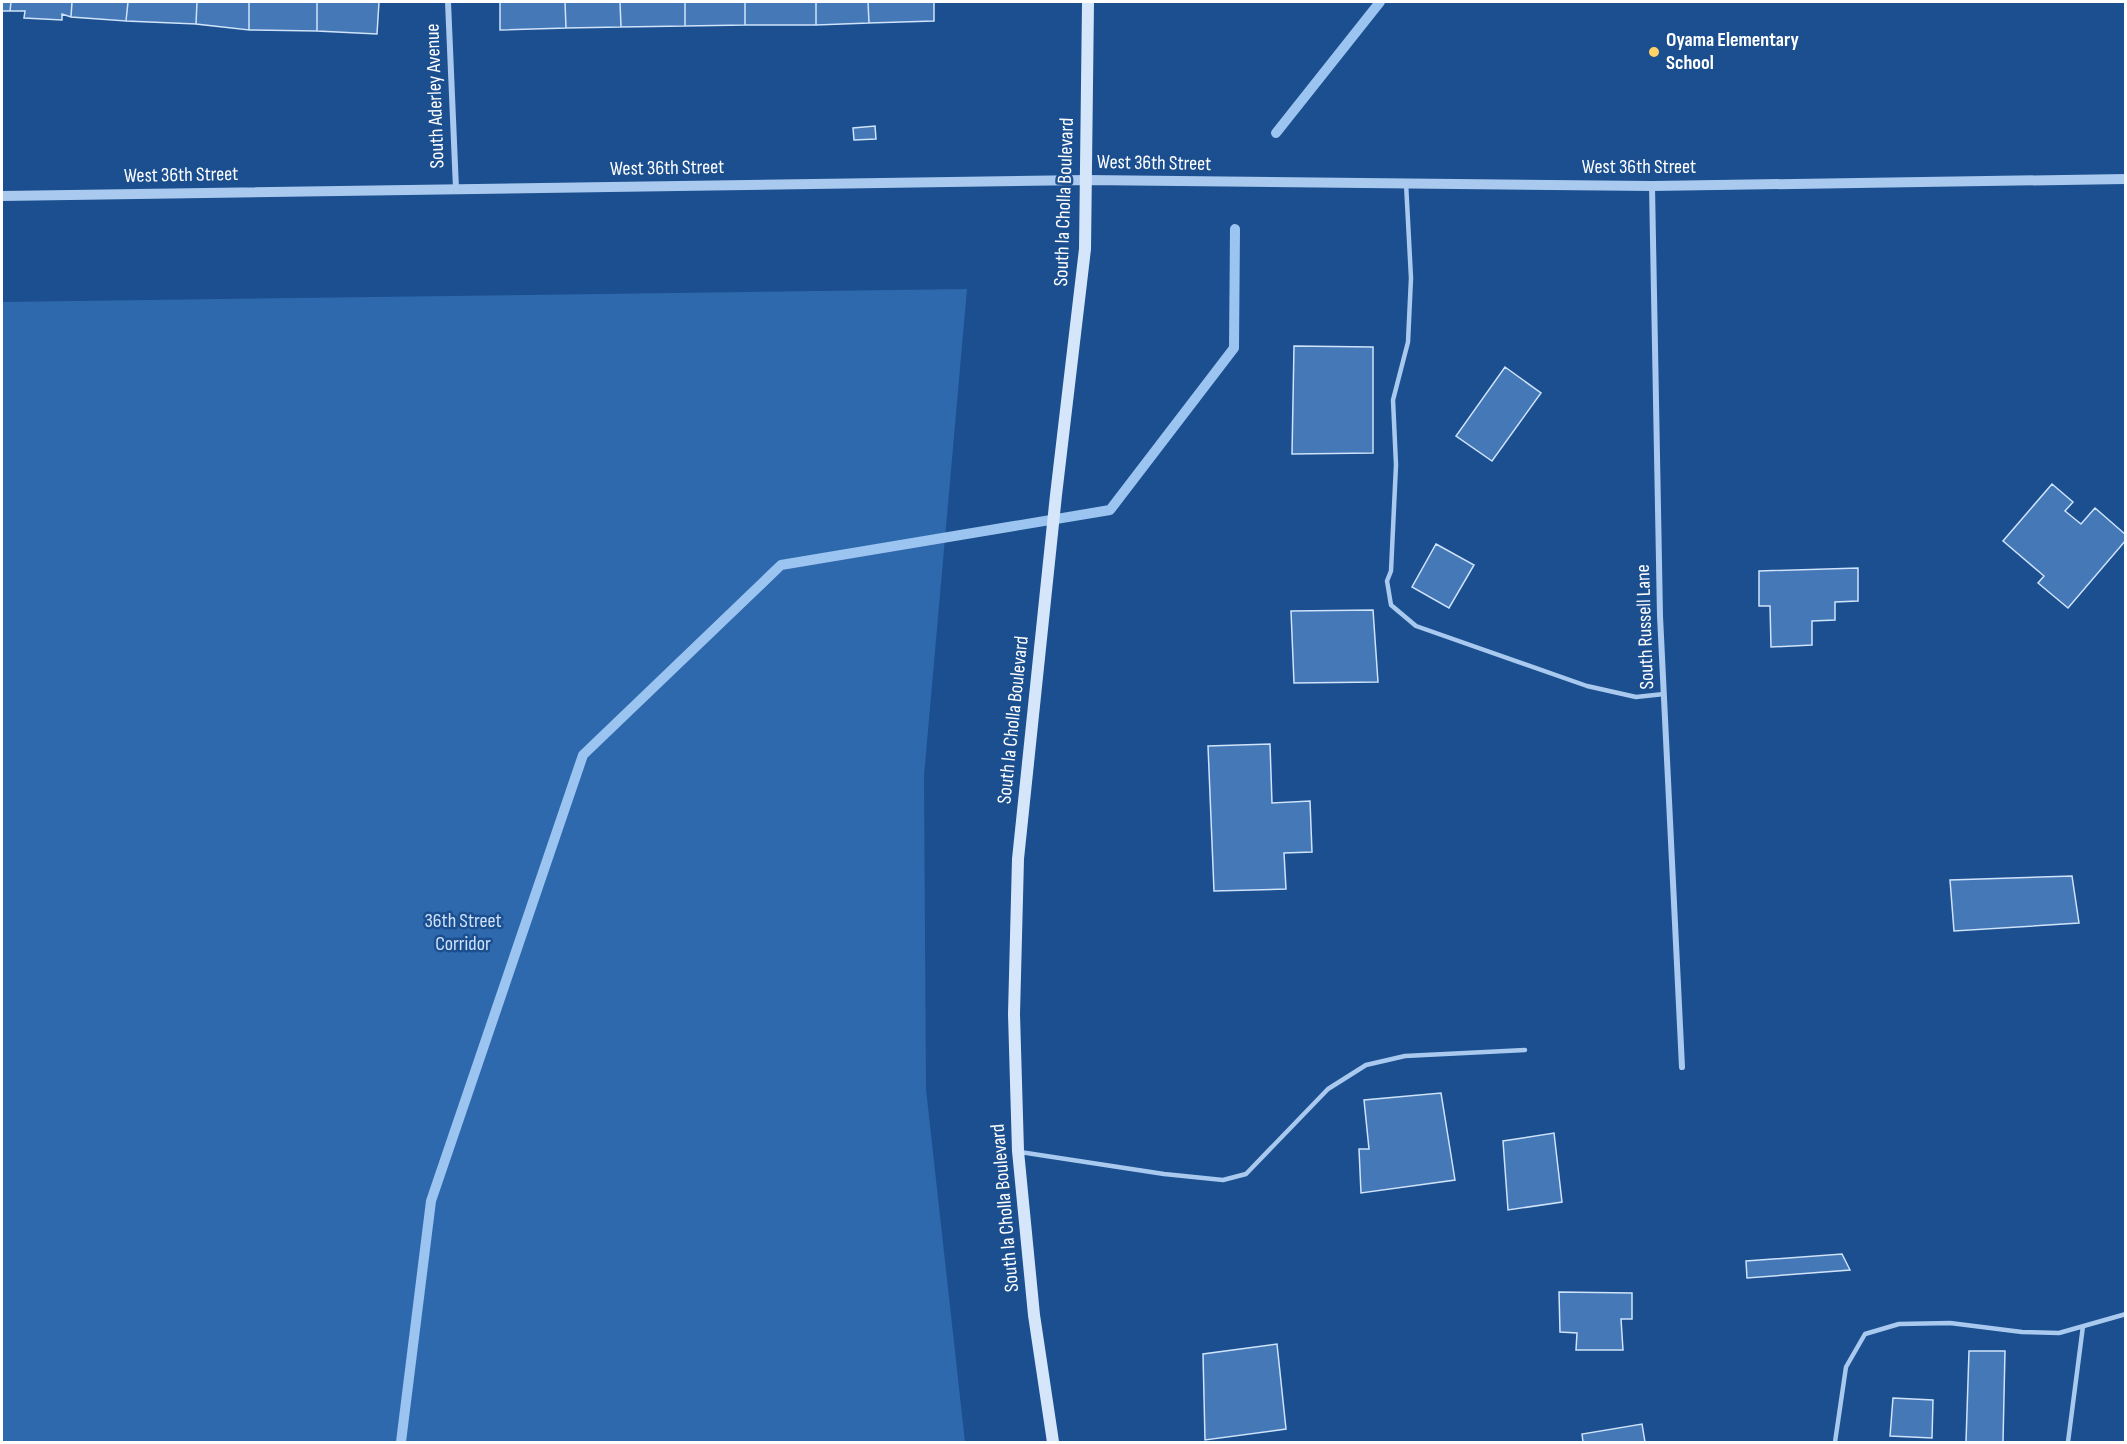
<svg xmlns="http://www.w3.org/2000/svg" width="2127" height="1444" viewBox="0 0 2127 1444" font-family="'Sofia Sans Condensed',sans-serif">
  <rect width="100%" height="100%" fill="#1b4f8f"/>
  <path fill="#2e69ad" d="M967,289L924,776L926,1089L965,1442H2V302Z"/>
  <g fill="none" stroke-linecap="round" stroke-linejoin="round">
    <path stroke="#9cc4f0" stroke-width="10" d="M1276,133L1380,2
      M401,1442L431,1201L583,755L781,565L1110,510L1234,348L1235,229"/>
  </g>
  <path fill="#4478b7" stroke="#cfe3fa" stroke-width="1.5" d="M2,2H11L10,11H2Z
    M11,2H72L71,17L62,14V20L24,18L25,11H10Z
    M72,2H128L126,21L71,17Z
    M128,2H197L196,24L126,21Z
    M197,2H249V30L196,24Z
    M249,2H317V31L249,30Z
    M317,2H379L377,34L317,31Z
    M500,2H565L566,28L500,30Z
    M565,2H620L621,27L566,28Z
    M620,2H685V26L621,27Z
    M685,2H745V25L685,26Z
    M745,2H816V25H745Z
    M816,2H868L869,23L816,25Z
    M868,2H934V21L869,23Z
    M875,126L876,139L854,140L853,128Z
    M1294,346L1373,347V453L1292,454Z
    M1505,367L1541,393L1492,461L1456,436Z
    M2052,484L2073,502L2065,511L2081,524L2095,508L2126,535V540L2068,608L2038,583L2044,576L2003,541Z
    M1436,544L1474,565L1449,608L1412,587Z
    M1858,568V601L1835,602V620L1812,621V645L1771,647L1770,606H1759V571Z
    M1373,610L1378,682L1294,683L1291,611Z
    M1270,744L1272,803L1310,801L1312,852L1284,853L1286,889L1214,891L1208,746Z
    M2072,876L2079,923L1954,931L1950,880Z
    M1441,1093L1455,1180L1361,1193L1359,1149H1369L1364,1100Z
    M1554,1133L1562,1202L1508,1210L1503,1141Z
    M1842,1254L1850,1270L1747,1278L1746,1261Z
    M1559,1292L1632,1293V1319H1621L1623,1350H1576L1577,1333L1560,1332Z
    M1277,1344L1286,1429L1205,1440L1203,1354Z
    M1969,1351H2005L2003,1442H1966Z
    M1893,1398L1933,1400L1932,1438L1890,1436Z
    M1642,1424L1645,1442H1583L1582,1434Z"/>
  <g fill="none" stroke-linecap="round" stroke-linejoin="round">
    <path stroke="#a9c9ee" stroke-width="4.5" d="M1406,183L1411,278L1408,342L1393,400L1396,465L1391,571L1387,581L1391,605L1416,626L1587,686L1636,697L1664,694
      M1020,1152L1164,1174L1223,1180L1246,1174L1328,1089L1366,1065L1405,1056L1525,1050
      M1835,1442L1846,1367L1865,1334L1899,1324L1950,1323L2022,1332L2059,1333L2126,1314
      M2068,1442L2083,1326"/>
    <path stroke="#a9c9ee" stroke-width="6" d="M448,2L456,189
      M1652,186L1660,616L1682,1067"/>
    <path stroke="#a9c9ee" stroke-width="10" d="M2,196L1086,180L1652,186L2126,179"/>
    <path stroke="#d6e6fa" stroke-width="12" d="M1053,1442L1034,1315L1018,1151L1014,1014L1018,859L1056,495L1085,249L1088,2"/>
  </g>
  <circle fill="#ffd166" stroke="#1b4f8f" stroke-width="2" cx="1654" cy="52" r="6"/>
  <g text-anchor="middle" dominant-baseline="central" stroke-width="5" stroke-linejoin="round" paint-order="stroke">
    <g font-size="20" font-weight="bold" fill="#fff" stroke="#1b4f8f" text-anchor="start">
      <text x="1666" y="40">Oyama Elementary<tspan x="1666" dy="23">School</tspan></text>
    </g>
    <g font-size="20" fill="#fff" stroke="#1b4f8f">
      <text transform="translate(435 96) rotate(-92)">South Aderley Avenue</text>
      <text transform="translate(1154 163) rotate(1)">West 36th Street</text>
      <text x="1639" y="167">West 36th Street</text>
      <text transform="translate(667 168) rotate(-1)">West 36th Street</text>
      <text transform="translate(181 175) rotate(-1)">West 36th Street</text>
      <text transform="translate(1064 202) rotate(-88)">South la Cholla Boulevard</text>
      <text transform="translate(1645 627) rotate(-92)">South Russell Lane</text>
      <text transform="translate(1013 720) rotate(-84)">South la Cholla Boulevard</text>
      <text transform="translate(1005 1208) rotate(-95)">South la Cholla Boulevard</text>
    </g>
    <g font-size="20" fill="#cfe3fa" stroke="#1b4f8f">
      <text x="463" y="921">36th Street<tspan x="463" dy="23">Corridor</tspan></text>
    </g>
  </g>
  <rect width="2127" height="1444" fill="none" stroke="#ffffff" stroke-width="6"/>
</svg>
